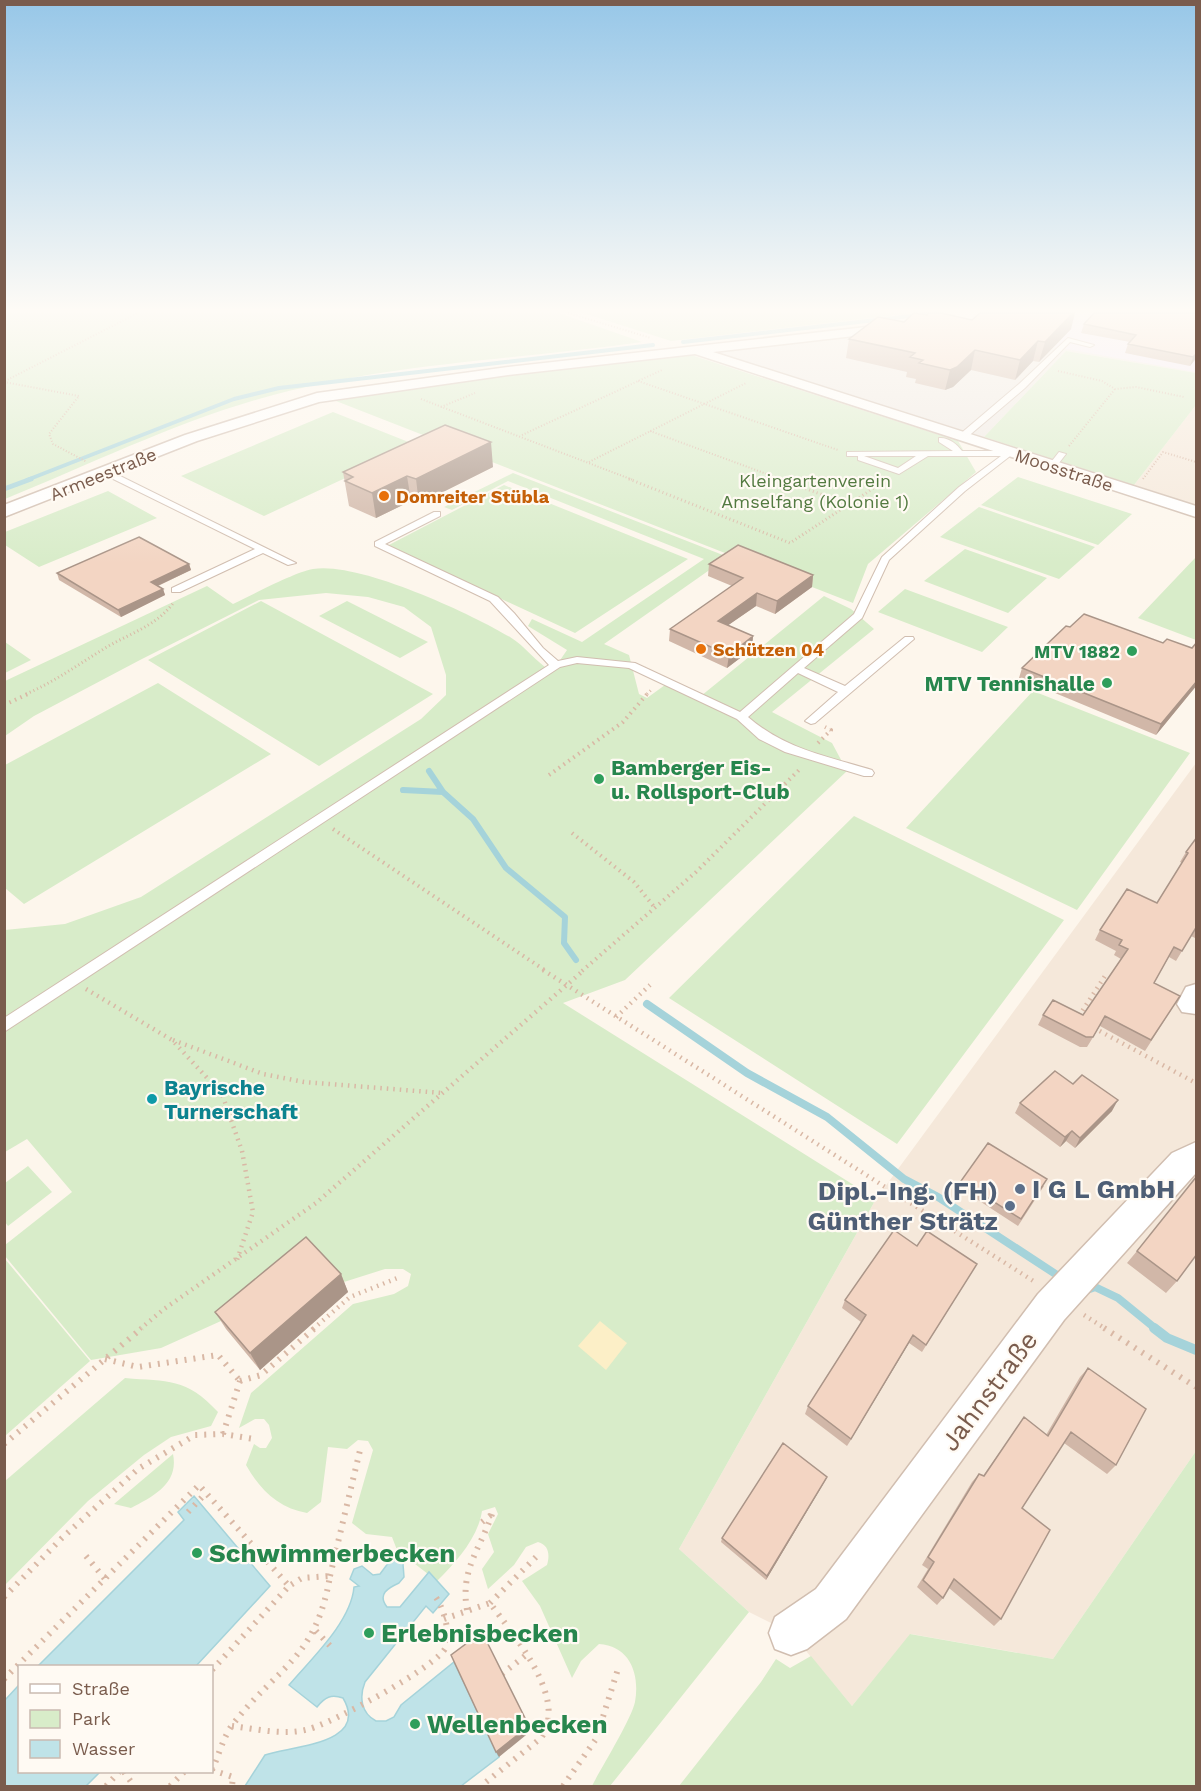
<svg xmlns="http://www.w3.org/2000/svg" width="1201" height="1791" viewBox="0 0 1201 1791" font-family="'Work Sans',sans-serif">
  <rect width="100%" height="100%" fill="#fdf6ec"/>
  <path fill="#f5e8da" d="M1196,405V505L1134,485Z
    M1196,763V1451L1053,1659L911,1634L852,1706L791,1633L749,1612L679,1549L876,1199Z"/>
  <path fill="#efe9e4" d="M1043,313H1196V373L1066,351L984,437L708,351Z"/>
  <path fill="#f3e8fa" d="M1061,313H1196V372L1055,347L1073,327L1026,318Z"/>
  <path fill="#d8ecc9" d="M5,313H559L642,342C515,360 383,363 259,399C172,424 89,465 5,499Z
    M583,313H914L671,341Z
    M1066,351L1196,373V405L1134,485L984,437Z
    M688,354L958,441L976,472L868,564L853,603L336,401L403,389Z
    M333,412L416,445L264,516L181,476Z
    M513,473L728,557L604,644L629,655L639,694L647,698L665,685L696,700L824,596L851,609L874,629L772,712L832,743L847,771L625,980L563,1003L876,1199L679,1549L749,1612L610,1786H592C601,1768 631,1720 635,1702C640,1674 630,1646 599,1644L581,1661L572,1678L540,1606L522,1581L547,1565C550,1555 549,1545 538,1542L526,1547L514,1565L488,1589L482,1569L494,1552L488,1534L498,1514L495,1507L482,1511C478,1538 456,1562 437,1581L397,1550L392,1537L366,1534L352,1523L373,1450L368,1441L358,1440L347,1449L328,1447L321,1502L307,1513C279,1508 260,1490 246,1465L254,1444L260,1448H266L272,1438L269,1425L264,1419H255L239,1428L251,1393L353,1304L394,1294L408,1286L411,1274L403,1269H385L221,1321L161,1348L91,1360L5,1256V1245L72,1192L27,1139L5,1152V930L65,924L141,897L421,719L446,695V675L431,627L404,607L368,597L326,593L259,600L140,660L34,716L5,736V681L207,586L233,604C252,595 295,572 313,569C358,561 470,613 510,637C525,646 536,662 552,672L567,650L528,626L532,619L582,642L704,559L508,481L452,510L444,507Z
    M1018,477L1132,514L1098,545L981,505Z
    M504,485L688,559L575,633L387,546Z
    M108,491L157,518L39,567L5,545V532Z
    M979,507L1095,547L1059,579L940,537Z
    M965,549L1047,578L1008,613L924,581Z
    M1196,557V640L1138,618Z
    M905,589L1008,627L982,652L878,612Z
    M261,601L433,694L319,766L148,660Z
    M347,601L428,642L400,658L319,616Z
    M5,642L31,660L5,673Z
    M158,683L271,754L24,904L5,888V765Z
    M1033,691L1190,753L1077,910L906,828Z
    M854,816L1064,920L897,1144L669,998Z
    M28,1166L52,1192L8,1226L5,1222V1183Z
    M5,1259L90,1361L5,1436H4Z
    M125,1378C168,1382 186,1377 218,1412L211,1426L171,1437L144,1455L88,1501L5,1585V1481Z
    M1196,1451V1786H679L761,1682L776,1659L790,1668L811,1656L852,1706L910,1634L1053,1659Z
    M173,1454C179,1483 154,1496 131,1508L114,1504Z"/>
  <path fill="#fcefc7" d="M600,1321L627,1343L606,1370L578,1346Z"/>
  <path fill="#bfe3e8" stroke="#a5d3da" stroke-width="1.5" d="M194,1496L270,1586L196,1666H38L184,1520L178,1512Z
    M392,1558L403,1564L404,1577L399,1583C388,1588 377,1594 387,1607H400L429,1572L449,1594L433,1613L426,1606L365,1682C359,1697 361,1713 376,1721H386L394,1717L401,1705L454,1662L499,1757L461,1786H245L265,1755C292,1746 370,1744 343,1698C331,1694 325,1697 317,1707L289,1685C311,1659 351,1622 354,1587L359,1586L350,1579L354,1569L362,1566L373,1575L380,1574Z
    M19,1685L20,1772H100L86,1786H5V1700Z"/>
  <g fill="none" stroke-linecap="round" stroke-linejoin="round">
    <path stroke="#a5d3da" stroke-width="4" d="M683,342L937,313
      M27,480L234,399L279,388L653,345"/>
    <path stroke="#a5d3da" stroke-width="5" d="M4,489L31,479"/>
    <path stroke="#a5d3da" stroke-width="6" d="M429,771L443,792L473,819L506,868L565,917L564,943L576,960
      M403,790L443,792"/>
    <path stroke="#a5d3da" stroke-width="8" d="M647,1004L747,1073L827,1117L904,1179L938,1197L1060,1277
      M1087,1290L1095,1287L1118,1298L1156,1329"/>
    <path stroke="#a5d3da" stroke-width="10" d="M1154,1328L1167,1338L1196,1350"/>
    <g stroke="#d1beb0" stroke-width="2">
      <path id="service" d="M1068,338L1094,345L1090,347L1070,342L1025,388L965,439H959V435L1019,384Z
        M939,438C948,437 957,444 962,451H1010L1014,453L965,491L889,560L862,618L804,668L845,686L905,637H913L914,639L815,723L811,724L805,721L838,692L798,673L748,717C785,749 826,756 872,770L874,773L872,776H864L785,752L759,739L737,719L629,668L577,663L560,667L4,1032V1018L549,665L490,601L375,546V542L434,512H440V516L385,544L498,597L514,613L543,648L558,661L577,657L635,663L740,712L854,614L882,557L959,487L1001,456H928L899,474L858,460V456H847V452L953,451L939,442ZM864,456H916L898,468Z
        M1059,452L1066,454L1055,468H1049L1048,466Z
        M106,469L296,563L288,565L263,553L180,592H172V588L255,549L103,474L102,472Z"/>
    </g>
    <g stroke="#d1beb0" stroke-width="3">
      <path id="minor" d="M893,324L898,325V331L713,352L1196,506V517L695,354L508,375L319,402L197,441L4,517V505L185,435L317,393L508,367Z
        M1196,984V1014L1182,1012L1177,1004L1186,987Z
        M1196,1142V1173L1064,1320L846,1619L807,1649L791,1655L775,1649L769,1633L775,1617L816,1589L1038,1294L1172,1153Z"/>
    </g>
    <path stroke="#d9b8a5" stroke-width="2" stroke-dasharray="1 2" stroke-linecap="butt" d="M568,313L651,338
      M1058,371L1102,381L1115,389L1136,387L1184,397
      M5,381L138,313
      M638,381L838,450
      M4,382L79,396L49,434L53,444L87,462
      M421,399L633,480
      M441,407L475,393
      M650,431L783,480
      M522,435L662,370
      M1069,446L1115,389
      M589,462L746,383
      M1143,479L1163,452L1196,462"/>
    <path stroke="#d9b8a5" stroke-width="3" stroke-dasharray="1 3" stroke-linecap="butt" d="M629,479L790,543L886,480
      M779,479L848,504
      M26,694C54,682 76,666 102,650C127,634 156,627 174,602
      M647,694L651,690"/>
    <path stroke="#d9b8a5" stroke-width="4" stroke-dasharray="1.5 4.5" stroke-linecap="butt" d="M4,705L30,693
      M818,743L831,730L825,727
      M549,775L623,722L648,693
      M333,829L546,971
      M572,833L634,882L655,908
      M582,971L696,872L800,769"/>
    <path stroke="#d9b8a5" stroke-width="4.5" stroke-dasharray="1.5 5" stroke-linecap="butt" d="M543,970L1035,1282
      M86,989L172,1040L222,1094L242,1151L253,1212L237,1260
      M1079,1016L1105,976
      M616,1017L650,985
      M1094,1028L1196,1083
      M173,1040L263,1074L304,1082L442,1093
      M1084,1315L1106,1329
      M140,1329L164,1309L316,1203L584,970
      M313,1329L350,1297L400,1277"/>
    <path stroke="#d9b8a5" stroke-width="6" stroke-dasharray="2 7" stroke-linecap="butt" d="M1104,1328L1196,1387
      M105,1359L138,1367L218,1355L240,1381
      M240,1381L261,1375L315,1328
      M223,1434L240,1381
      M4,1444L142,1328
      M188,1512L206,1493
      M482,1522L491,1515
      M86,1556L105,1579
      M330,1576L361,1446
      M4,1597L62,1538L138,1469L195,1435L223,1434L254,1439
      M490,1603L540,1553
      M467,1610C460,1569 480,1550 492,1514
      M444,1619L490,1603C513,1635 569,1698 541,1738L481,1786
      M316,1631L334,1650
      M502,1674L526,1655
      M4,1679L199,1485L289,1586L212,1670
      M232,1726C257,1729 285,1736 309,1729C332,1723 437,1667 446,1647C451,1633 443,1605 434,1595
      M212,1770C219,1755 223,1737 233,1724C279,1665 316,1659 330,1576L302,1578L289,1586
      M212,1770L233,1777L232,1786
      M124,1772L134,1786
      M106,1786L119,1772
      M170,1786L184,1772
      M563,1786L596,1739L618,1669"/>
    <use href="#service" fill="#fff" fill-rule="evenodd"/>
    <use href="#minor" fill="#fff" fill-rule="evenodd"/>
  </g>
  <path fill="#d1b7a8" d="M1197,313V357L1190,366L1125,353L1128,344L1130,342L1081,333L1084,324Z
    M904,322L1071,329L1039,362L1033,361L1015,380L971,370L953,387L945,390L915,383L916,379L906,377L907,372L846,358L849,339Z
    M493,467L419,504L411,501L376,518L349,506L343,472Z
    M189,564L191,570L158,586L163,589L165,595L121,617L59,580L57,573Z
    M709,564L813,575L812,587L775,614L756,606L728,625L753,636L752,649L727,668L669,641L670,629L732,586L708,576Z
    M1070,627L1192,648L1197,642V685L1156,735L1019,678L1022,668Z
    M1197,837V939L1191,936L1176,961L1169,957L1154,983L1180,996L1145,1051L1100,1026L1087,1047H1080L1038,1025L1043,1015H1083L1121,959L1114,955L1116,951L1095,940L1100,930L1157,903L1182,863L1180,862L1186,852Z
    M1073,1084L1112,1111L1075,1148L1066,1141L1060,1147L1015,1113L1020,1103Z
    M961,1181L1044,1186L1018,1226L958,1187Z
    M917,1246L972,1272L922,1352L909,1343L847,1446L805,1414L808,1406L861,1322L842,1308L845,1300Z
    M1137,1251L1177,1281L1166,1293L1127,1263Z
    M341,1274L348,1292L260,1370L226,1329L215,1312Z
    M1088,1368L1116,1465L1107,1474L1064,1443L1022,1508L1001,1619L994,1626L949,1588L943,1598L937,1605L917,1587L928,1569L922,1565L972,1482L979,1474L983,1476L1024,1417L1046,1435L1080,1377Z
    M825,1481L766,1580L721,1542L722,1538Z"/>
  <path fill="#aa9588" d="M1073,313H1075L1071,329L1039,362L1045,342Z
    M1038,341L1033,361L1015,380L1020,360Z
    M975,350L971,370L953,387L945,390L950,370Z
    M1197,353V357L1190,366L1193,357Z
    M491,442L493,467L419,504L416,479Z
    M407,476L411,501L376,518L372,493Z
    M189,564L191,570L153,588L151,582Z
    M813,575L812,587L775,614L777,601Z
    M163,589L165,595L121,617L118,610Z
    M757,593L756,606L717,633L718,621Z
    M753,636L752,649L727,668L729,655Z
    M1197,681V685L1156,735L1161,724Z
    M1118,1100L1112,1111L1075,1148L1080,1138Z
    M1072,1131L1066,1141L1060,1147L1065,1137Z
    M341,1274L348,1292L260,1370L250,1353Z
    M913,1335L909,1343L847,1446L851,1439Z
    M827,1477L825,1481L766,1580L767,1576Z
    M529,1726L531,1731L499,1757L496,1752Z"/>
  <path fill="#f3d5c3" stroke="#aa9588" stroke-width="1.5" d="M914,313L927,315L928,313H941L972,320L980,313H1073L1045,342L1038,341L1020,360L975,350L957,367L950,370L919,363L923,360L910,357L915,353L849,339L878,317L904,322Z
    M1094,313H1197V353L1193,357L1128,344L1136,335L1084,324Z
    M445,425L491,442L416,479L407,476L372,493L345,481L353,477L343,472Z
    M139,537L189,564L151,582L163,589L118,610L57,573Z
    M738,545L813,575L777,601L757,593L718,621L753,636L729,655L670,629L743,578L709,564Z
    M1084,614L1163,643L1167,639L1192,648L1197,642V681L1161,724L1022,668L1066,626L1070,627Z
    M1197,837V926L1182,951L1174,947L1154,983L1180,996L1151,1040L1105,1016L1093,1037H1086L1043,1015L1053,1000L1083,1015L1128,949L1119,945L1122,940L1100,930L1127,889L1157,903L1188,853L1186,852Z
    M1055,1071L1073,1084L1082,1075L1118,1100L1080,1138L1072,1131L1065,1137L1020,1103Z
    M988,1143L1047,1179L1021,1219L961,1181Z
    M1197,1176V1254L1177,1281L1137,1251Z
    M894,1230L917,1246L927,1231L977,1264L926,1345L913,1335L851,1439L808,1406L866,1315L845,1300Z
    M306,1237L341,1274L250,1353L215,1312Z
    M1088,1368L1146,1409L1116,1465L1071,1432L1022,1508L1050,1530L1001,1619L954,1579L943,1598L923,1580L934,1562L928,1557L979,1474L984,1476L1024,1417L1048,1436Z
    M783,1443L827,1477L767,1576L722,1538Z
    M482,1632L529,1726L496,1752L451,1655Z"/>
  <linearGradient id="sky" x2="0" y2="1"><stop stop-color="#97c7e8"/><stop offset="0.55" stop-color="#fefbf6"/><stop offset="1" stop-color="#fefbf6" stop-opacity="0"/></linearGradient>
  <rect width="1201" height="564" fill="url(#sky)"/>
  <g fill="#e8710a" stroke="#fffaf3" stroke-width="2">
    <circle cx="384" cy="496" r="6"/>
    <circle cx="701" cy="649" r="6"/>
  </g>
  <g fill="#2e9e5b" stroke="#fffaf3" stroke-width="2">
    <circle cx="1132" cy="651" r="6"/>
    <circle cx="1107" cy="683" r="6"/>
    <circle cx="599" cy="779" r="6"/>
    <circle cx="197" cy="1553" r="6"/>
    <circle cx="369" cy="1633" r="6"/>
    <circle cx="415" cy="1724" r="6"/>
  </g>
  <circle fill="#0f9aa8" stroke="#fffaf3" stroke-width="2" cx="152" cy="1099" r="6"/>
  <g fill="#5c6f8a" stroke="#fffaf3" stroke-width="2">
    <circle cx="1020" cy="1189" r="6"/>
    <circle cx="1010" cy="1206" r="6"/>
  </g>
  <g text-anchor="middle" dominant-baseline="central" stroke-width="4.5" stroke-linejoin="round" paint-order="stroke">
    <g font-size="18" fill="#7a5c4d" stroke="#fffaf3">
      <text transform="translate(1064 470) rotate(18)">Moosstraße</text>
      <text transform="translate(103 474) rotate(-22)">Armeestraße</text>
    </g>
    <g font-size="18" fill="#537a41" stroke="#fffaf3">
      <text x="815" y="480">Kleingartenverein<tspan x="815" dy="21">Amselfang (Kolonie 1)</tspan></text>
    </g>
    <g font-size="18" font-weight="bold" fill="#c56008" stroke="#fffaf3" text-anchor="start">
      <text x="396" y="496">Domreiter Stübla</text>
      <text x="713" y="649">Schützen 04</text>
    </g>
    <g font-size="18" font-weight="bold" fill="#27864d" stroke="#fffaf3" text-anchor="end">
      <text x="1120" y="651">MTV 1882</text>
    </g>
    <g font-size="21" font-weight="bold" fill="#27864d" stroke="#fffaf3" text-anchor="end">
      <text x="1095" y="683">MTV Tennishalle</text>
      <text x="611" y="767" text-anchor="start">Bamberger Eis-<tspan x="611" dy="24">u. Rollsport-Club</tspan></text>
    </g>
    <g font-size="21" font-weight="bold" fill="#0d838f" stroke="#fffaf3" text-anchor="start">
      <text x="164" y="1087">Bayrische<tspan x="164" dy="24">Turnerschaft</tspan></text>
    </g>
    <g font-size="26" font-weight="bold" fill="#4e5e75" stroke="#fffaf3" text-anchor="start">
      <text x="1032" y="1189">I G L GmbH</text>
      <text x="998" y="1191" text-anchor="end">Dipl.-Ing. (FH)<tspan x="998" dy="30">Günther Strätz</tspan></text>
    </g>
    <g font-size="26" fill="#7a5c4d" stroke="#fffaf3">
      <text transform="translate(989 1391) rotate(-53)">Jahnstraße</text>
    </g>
    <g font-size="26" font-weight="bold" fill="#27864d" stroke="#fffaf3" text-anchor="start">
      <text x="209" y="1553">Schwimmerbecken</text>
      <text x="381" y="1633">Erlebnisbecken</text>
      <text x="427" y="1724">Wellenbecken</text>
    </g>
  </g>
  <rect width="1201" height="1791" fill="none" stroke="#7a5c4d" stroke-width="12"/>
  <rect x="18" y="1665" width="195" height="108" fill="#fffaf3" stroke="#cabbb1" stroke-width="1.5"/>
  <rect x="30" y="1684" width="30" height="9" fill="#ffffff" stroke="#cabbb1" stroke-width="1.5"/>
  <text x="72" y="1695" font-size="18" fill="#7a5c4d">Straße</text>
  <rect x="30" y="1710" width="30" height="18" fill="#d8ecc9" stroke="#cabbb1" stroke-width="1.5"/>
  <text x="72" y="1725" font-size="18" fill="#7a5c4d">Park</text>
  <rect x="30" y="1740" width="30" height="18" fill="#bfe3e8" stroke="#cabbb1" stroke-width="1.5"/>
  <text x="72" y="1755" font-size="18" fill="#7a5c4d">Wasser</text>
</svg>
